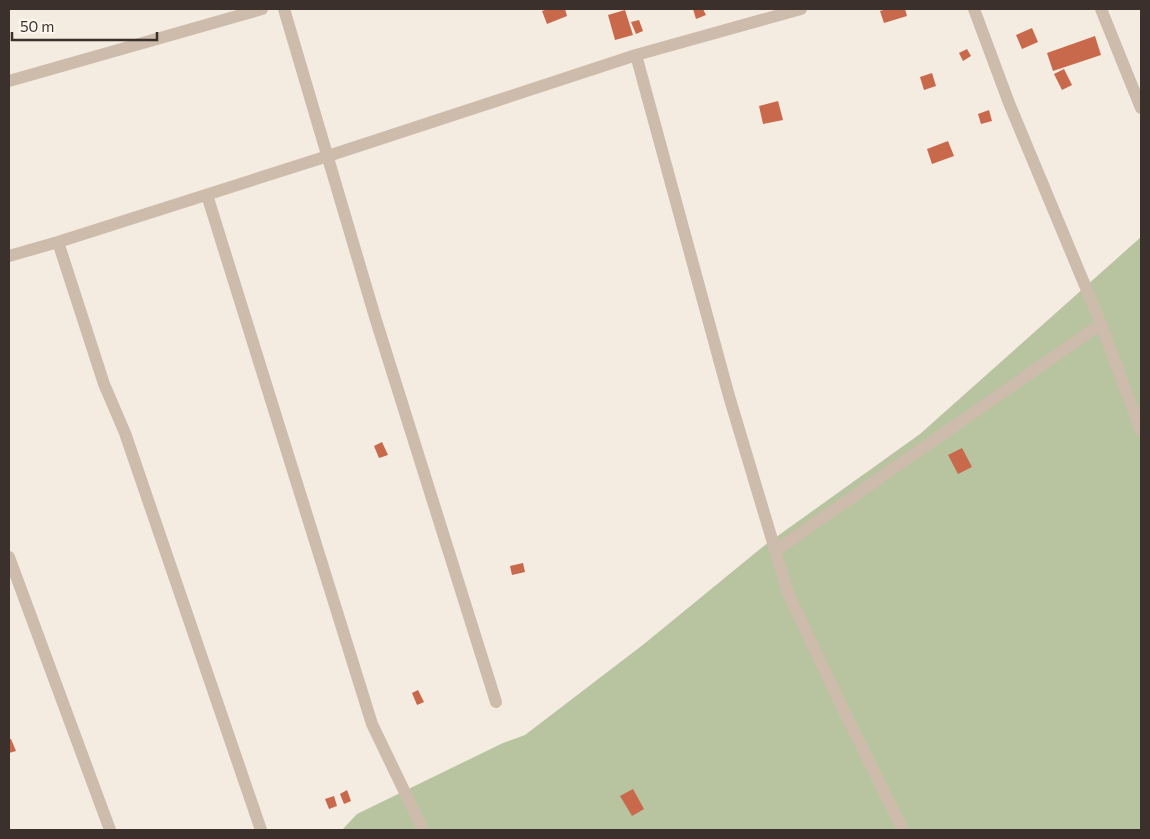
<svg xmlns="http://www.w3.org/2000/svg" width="1150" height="839" viewBox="0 0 1150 839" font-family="Commissioner,sans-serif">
  <rect width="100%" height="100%" fill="#f4ebe1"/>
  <path fill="#b8c4a0" d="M1141,237V830H342L357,814L503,743L525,735L644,644L765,545L920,434Z"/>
  <path fill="#c8694b" d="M548,9H565L567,16L547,24L542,11Z
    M693,9H703L706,15L696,19Z
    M887,9H905L907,16L884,23L880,11Z
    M625,10L633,35L615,40L608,15Z
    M639,20L643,31L636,34L631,22Z
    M1032,28L1038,42L1022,49L1016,35Z
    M1095,36L1101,55L1053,71L1047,53Z
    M967,49L971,56L963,61L959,53Z
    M1064,69L1072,85L1062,90L1054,74Z
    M932,73L936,86L924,90L920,77Z
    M778,101L783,120L763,124L759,106Z
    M989,110L992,121L981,124L978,114Z
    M948,141L954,156L932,164L927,149Z
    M382,442L388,455L379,458L374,446Z
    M962,448L972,467L958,474L948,455Z
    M523,563L525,572L512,575L510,566Z
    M418,690L424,702L417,705L412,693Z
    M9,739H11L16,751L9,753Z
    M633,789L644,809L632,816L620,796Z
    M347,790L351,801L344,804L340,794Z
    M334,796L337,806L329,809L325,799Z"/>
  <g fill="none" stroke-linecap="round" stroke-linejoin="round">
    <path stroke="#cdbbac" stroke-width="12" d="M284,9L375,317L496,702
      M974,9L1009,103L1101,324L1141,431
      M1101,9L1141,108
      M636,55L729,396L788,593L842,707L903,830
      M9,81L262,9
      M207,195L372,724L423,830
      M58,242L104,384L125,433L261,830
      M9,256L58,242L328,156L636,55L801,9
      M775,551L1101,324
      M9,557L110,830"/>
  </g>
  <rect width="1150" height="839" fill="none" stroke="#3b302b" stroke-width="20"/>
  <path d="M12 32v8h145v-8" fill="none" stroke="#3b302b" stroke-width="2.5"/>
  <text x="20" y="32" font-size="15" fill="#3b302b" stroke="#fbf5ee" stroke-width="4" paint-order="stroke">50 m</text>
</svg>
